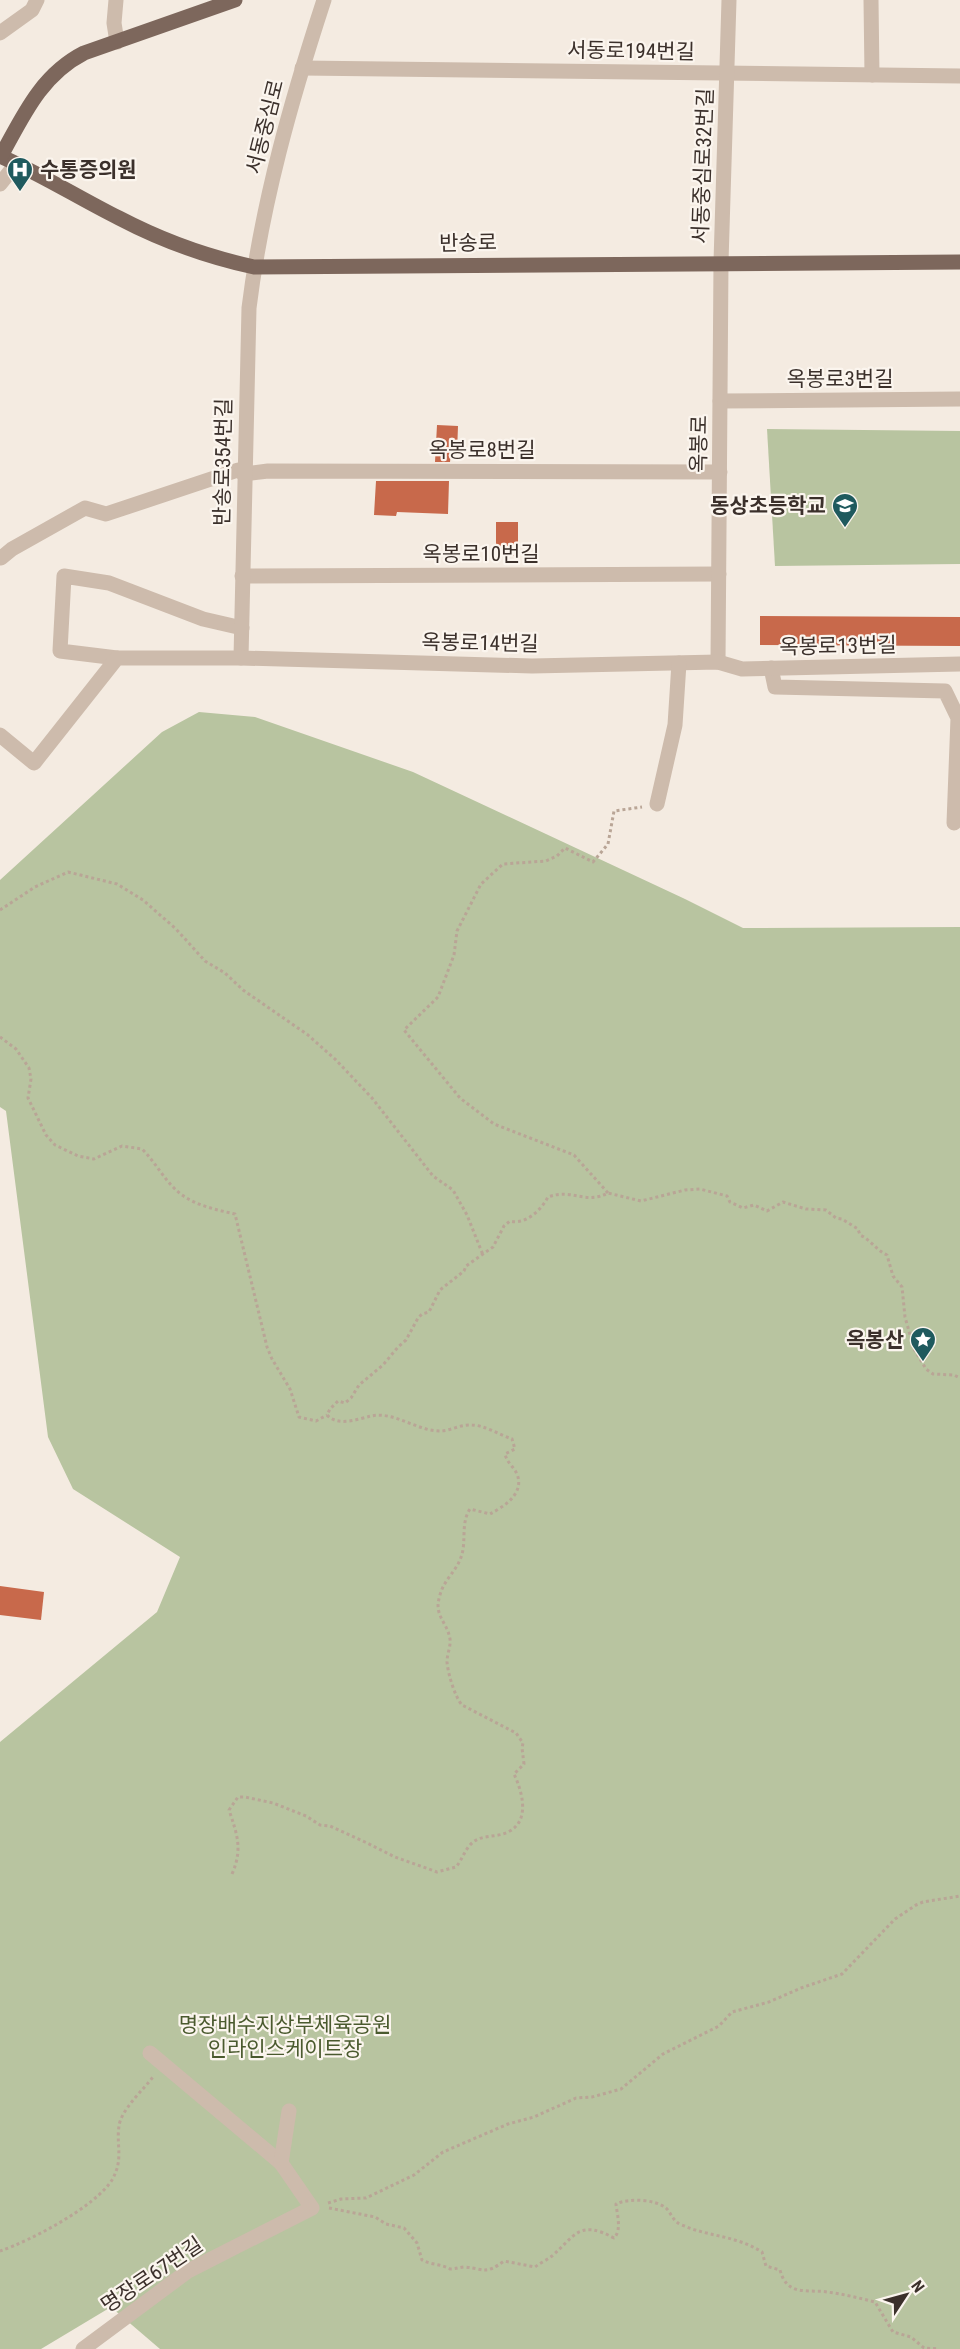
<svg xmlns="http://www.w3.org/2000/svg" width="960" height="2349" font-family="'Roboto Condensed','Noto Sans KR',sans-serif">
<rect width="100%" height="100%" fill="#f4ebe1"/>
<g fill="#b8c4a0">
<path d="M767 429 960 431V564L775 566Z"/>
<path d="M199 712 255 717 413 772 685 899 743 928 960 927V2349H160L111 2307 41 2349H0V1742L157 1612 180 1557 73 1489 48 1437 6 1111 0 1107V880L162 732Z"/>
</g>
<g fill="#c8694b">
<path d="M437 425 458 426 457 453H451L450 462H435Z"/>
<path d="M376 481H449L448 514 397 512 396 516 374 515Z"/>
<rect x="496" y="522" width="22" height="34"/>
<path d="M760 616 960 617V646L760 645Z"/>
<path d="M0 1586 44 1592 41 1620 0 1615Z"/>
</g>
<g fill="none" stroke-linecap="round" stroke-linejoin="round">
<g stroke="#b9a596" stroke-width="3" stroke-dasharray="3 3" stroke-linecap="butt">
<path d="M0 910 35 887 68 872 117 884 143 900 176 929 205 961 225 973 243 990 308 1035 335 1059 372 1098 433 1176 453 1190 467 1215 483 1255"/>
<path d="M0 1037 16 1049 29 1068 31 1079 28 1098 46 1135 55 1145 78 1156 94 1159 122 1146 142 1149C154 1161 161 1174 172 1186 188 1204 213 1209 235 1214L267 1347 272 1359 290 1389 299 1417 316 1421 327 1415"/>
<path d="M608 1193 574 1155 494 1124 460 1098 404 1030 438 997 454 955 457 931 481 884 503 864 546 861 557 856 565 848 593 862 608 844 614 811 642 807"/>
<path d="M232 1874C243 1849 237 1834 229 1810L238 1797H245L273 1803 306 1816 320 1825 330 1826 365 1842 395 1857 437 1872 456 1867C462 1860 465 1849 472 1843 482 1834 496 1838 508 1832 531 1821 522 1791 514 1774L524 1764 522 1748 523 1743 516 1733 462 1705C455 1697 448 1674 447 1662 447 1654 451 1646 450 1639 447 1621 433 1616 440 1595 444 1579 458 1570 462 1554 466 1540 461 1522 470 1509L490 1514C503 1507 525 1494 517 1474 514 1467 507 1463 505 1454L515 1449 512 1439C500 1435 484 1425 472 1425 461 1424 450 1431 440 1431 417 1431 394 1411 371 1416 358 1419 338 1427 327 1415L330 1409 338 1401 345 1403 351 1398 359 1385 383 1365 398 1347 406 1340 418 1318 422 1314 429 1312 440 1290 464 1271 466 1266 493 1247 504 1226 510 1221C526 1225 541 1210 548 1197 572 1188 585 1205 608 1193L641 1201 685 1190 700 1189 727 1196 730 1202 743 1208 754 1205 767 1211 783 1202 806 1209 826 1210 836 1218 842 1219 858 1229 860 1235C871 1240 876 1250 887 1255L893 1276 902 1287 905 1317 914 1349 926 1369 933 1374 954 1375 960 1378"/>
<path d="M328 2203 341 2199 366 2198 414 2175 443 2152 508 2124 534 2117 576 2098 592 2097 621 2089 663 2054 719 2026 732 2012 769 2002 801 1988 842 1974 895 1919 916 1905 923 1902 960 1896"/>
<path d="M329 2208 375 2217 386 2224 404 2228 417 2243 422 2260C431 2265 442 2264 450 2269 456 2269 460 2267 465 2267 485 2269 485 2275 504 2261L535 2267C540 2263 547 2260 552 2256 575 2236 579 2219 614 2238 622 2230 617 2214 616 2204 628 2198 655 2199 666 2208 672 2214 673 2222 682 2225 709 2237 735 2235 762 2252L766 2266 780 2270C787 2297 808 2289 827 2292 843 2294 859 2298 875 2302L893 2332 911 2337 924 2348 939 2349"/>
<path d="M0 2251C30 2241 95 2207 112 2180 124 2159 116 2146 119 2126 121 2110 143 2090 153 2077"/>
</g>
<g stroke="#cdbbac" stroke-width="15">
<path d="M116 0 114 23 117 42"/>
<path d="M871 0 872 75"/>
<path d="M0 33 32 10 37 0"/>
<path d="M302 68 960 76"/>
<path d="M0 184 16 164"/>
<path d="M720 401 960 399"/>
<path d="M1 558 12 549 85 508 106 514 238 470 244 474 268 471 720 472"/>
<path d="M242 576 719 574"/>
<path d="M117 658 60 651 64 576 109 583 203 619 242 628"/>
<path d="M241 658 249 308C262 203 291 101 324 0"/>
<path d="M718 662 721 262 729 0"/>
<path d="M771 668 775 687 945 691 958 718 954 823"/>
<path d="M0 735 34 763 117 658H241L532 666 718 662 742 669 960 664"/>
<path d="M657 804 675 725 679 663"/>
<path d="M150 2053 281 2163"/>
<path d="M83 2349 188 2271 312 2208 281 2163 289 2111"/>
</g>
<g stroke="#7d675c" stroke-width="15">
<path d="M0 156C41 174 79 198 119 218 161 240 208 257 254 267L960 262"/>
<path d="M1 156C23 116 41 75 84 53L235 0"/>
</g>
</g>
<defs>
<symbol id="hospital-pin" viewBox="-11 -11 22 30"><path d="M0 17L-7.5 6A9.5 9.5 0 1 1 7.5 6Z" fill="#1f5a5e" stroke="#fbf5ee"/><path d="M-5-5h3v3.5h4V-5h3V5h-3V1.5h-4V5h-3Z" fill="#fff"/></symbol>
<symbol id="school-pin" viewBox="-11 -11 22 30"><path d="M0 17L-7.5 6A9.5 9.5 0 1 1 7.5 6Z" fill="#1f5a5e" stroke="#fbf5ee"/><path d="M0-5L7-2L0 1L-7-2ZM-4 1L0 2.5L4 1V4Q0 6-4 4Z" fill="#fff"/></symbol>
<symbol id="sight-pin" viewBox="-11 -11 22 30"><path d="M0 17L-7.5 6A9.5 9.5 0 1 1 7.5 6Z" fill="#1f5a5e" stroke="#fbf5ee"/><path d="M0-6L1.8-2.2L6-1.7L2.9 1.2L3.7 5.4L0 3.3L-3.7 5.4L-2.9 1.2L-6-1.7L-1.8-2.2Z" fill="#fff"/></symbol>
</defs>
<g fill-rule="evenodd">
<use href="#hospital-pin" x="5" y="155" width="30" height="40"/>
<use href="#school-pin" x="830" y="491" width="30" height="40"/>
<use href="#sight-pin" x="908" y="1325" width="30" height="40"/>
</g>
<g text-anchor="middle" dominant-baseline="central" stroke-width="4.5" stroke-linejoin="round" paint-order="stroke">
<g font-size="21" fill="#3b302b" stroke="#fbf5ee">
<text transform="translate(631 51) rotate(1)">서동로194번길</text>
<text transform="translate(265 127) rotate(-76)">서동중심로</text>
<text transform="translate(703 166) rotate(-88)">서동중심로32번길</text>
<text transform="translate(468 243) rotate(-1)">반송로</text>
<text x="840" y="379">옥봉로3번길</text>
<text transform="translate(699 444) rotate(-89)">옥봉로</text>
<text x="482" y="450">옥봉로8번길</text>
<text transform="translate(223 462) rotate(-89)">반송로354번길</text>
<text x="481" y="554">옥봉로10번길</text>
<text transform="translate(480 643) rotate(1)">옥봉로14번길</text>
<text transform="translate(838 646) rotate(-1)">옥봉로13번길</text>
<text transform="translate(152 2275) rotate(-34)">명장로67번길</text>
</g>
<g font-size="21" font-weight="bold" fill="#3b302b" stroke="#fbf5ee" text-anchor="end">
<text x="40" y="170" text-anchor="start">수통증의원</text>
<text x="826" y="506">동상초등학교</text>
<text x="904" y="1340">옥봉산</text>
</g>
<g font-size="21" fill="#4a5a2e" stroke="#fbf5ee">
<text x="285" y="2025">명장배수지상부체육공원<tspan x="285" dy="24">인라인스케이트장</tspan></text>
</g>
</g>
<g transform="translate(906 2295) rotate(54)" stroke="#fbf5ee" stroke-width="4.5" paint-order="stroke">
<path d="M0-4.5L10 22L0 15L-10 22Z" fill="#3b302b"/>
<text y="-9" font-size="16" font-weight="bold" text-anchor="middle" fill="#3b302b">N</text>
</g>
</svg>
